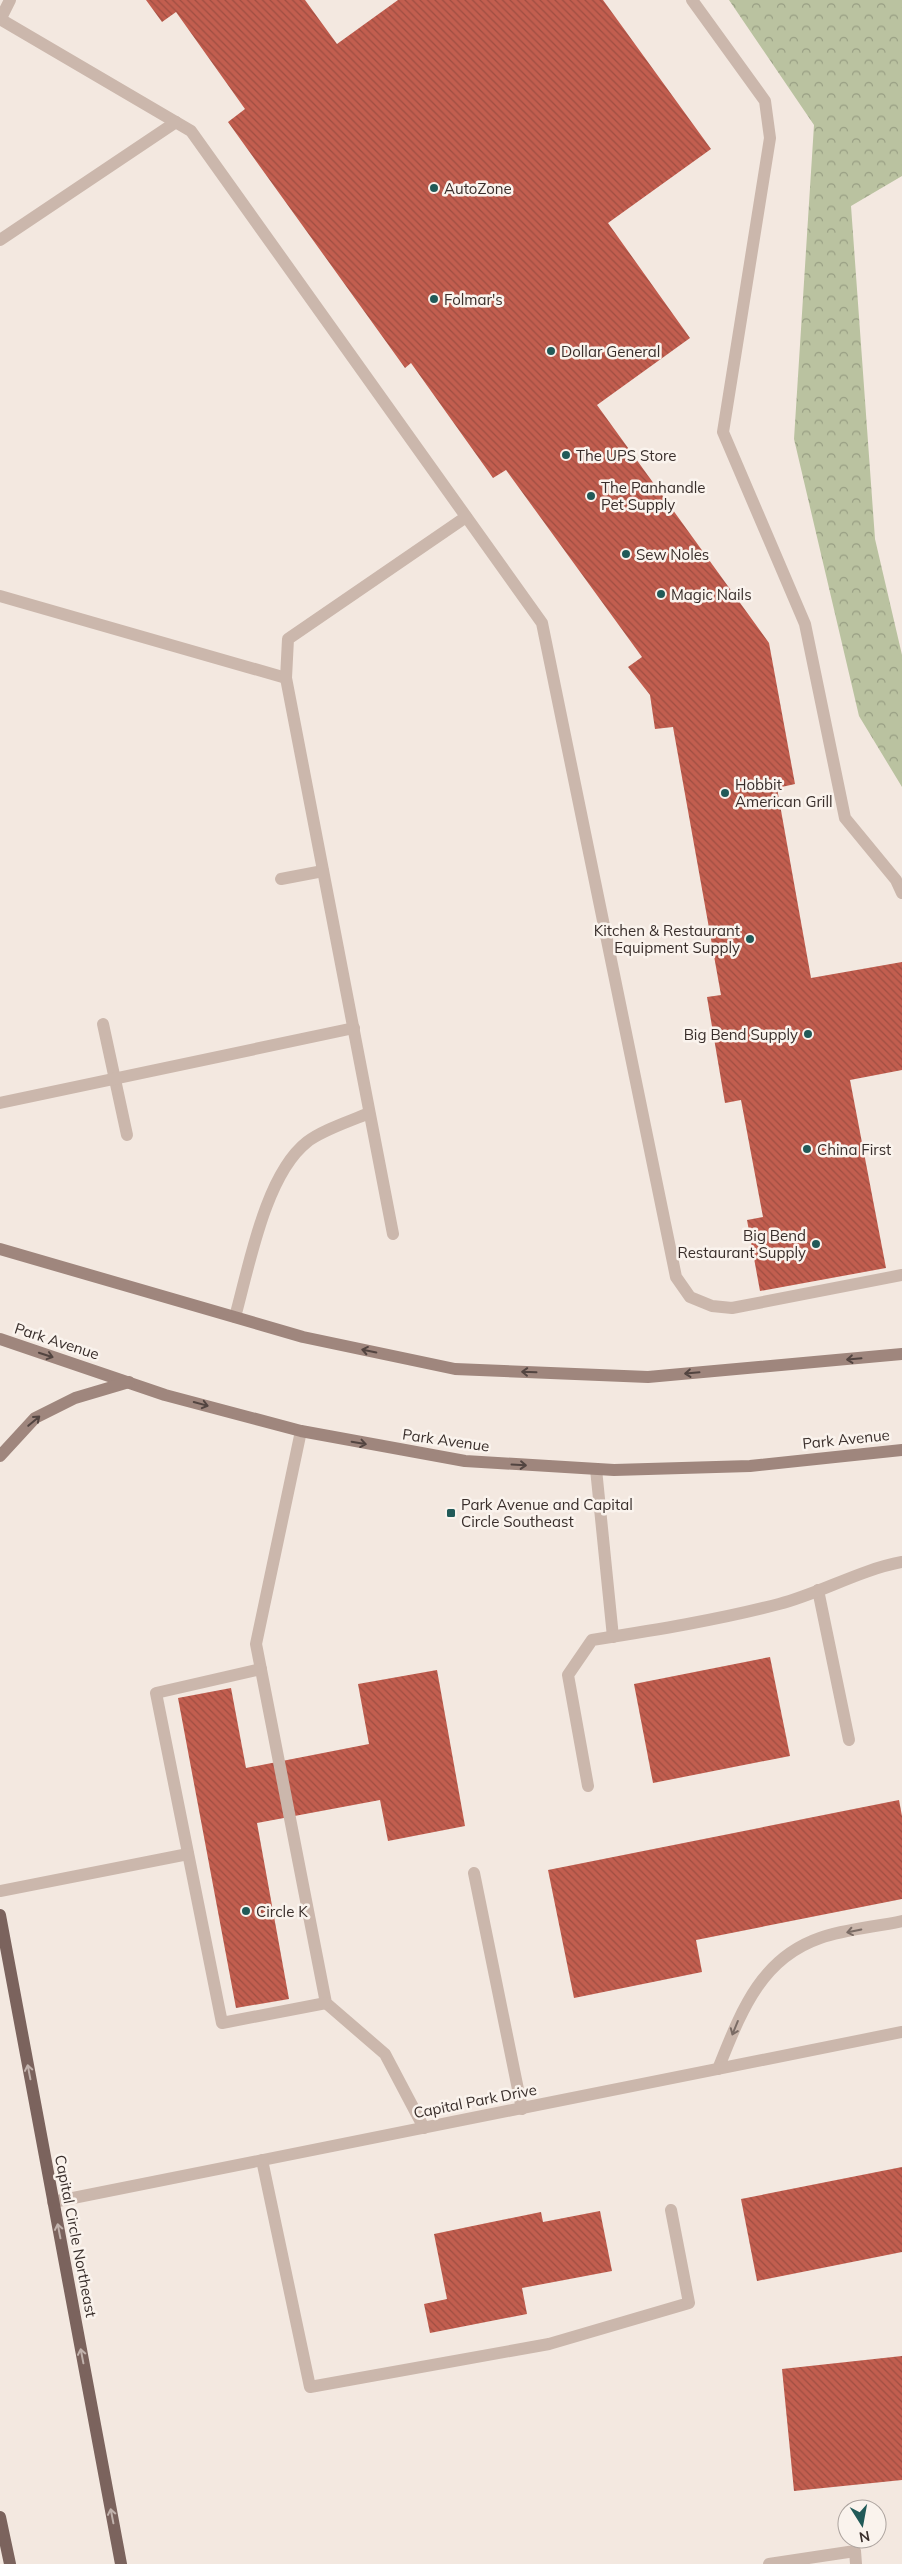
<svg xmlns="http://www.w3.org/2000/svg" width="902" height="2564" font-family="Mulish,sans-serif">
<defs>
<pattern id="forest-crowns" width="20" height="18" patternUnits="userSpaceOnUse" patternTransform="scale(1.25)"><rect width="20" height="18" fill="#bac2a0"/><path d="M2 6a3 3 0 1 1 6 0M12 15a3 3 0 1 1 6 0" fill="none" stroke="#989e83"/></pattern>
<pattern id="building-back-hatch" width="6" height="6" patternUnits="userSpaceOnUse" patternTransform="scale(1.25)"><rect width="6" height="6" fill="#c25e4f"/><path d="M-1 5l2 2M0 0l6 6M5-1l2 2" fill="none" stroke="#9f4e42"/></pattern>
</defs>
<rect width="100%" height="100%" fill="#f3e8e0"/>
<path fill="url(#forest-crowns)" d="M729 0H902V176L851 206 875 539 902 655V787L859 716 794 439 814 125Z"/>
<g fill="url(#building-back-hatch)">
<path d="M146 0H305L337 44 398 0H603L711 149 608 223 690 338 597 405 769 643 795 784 777 788 811 978 902 962V1070L850 1080 886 1268 760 1291 747 1220 763 1217 741 1100 725 1103 707 997 721 995 673 727 655 729 650 695 628 667 642 657 506 470 493 478 411 363 405 368 228 122 245 109 176 12 162 22Z"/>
<path d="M770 1657 790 1756 653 1783 634 1684Z"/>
<path d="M437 1670 465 1826 388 1841 380 1800 257 1823 289 1999 236 2008 178 1698 231 1688 246 1768 369 1744 358 1684Z"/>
<path d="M899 1800 902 1816V1899L696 1940 702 1972 574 1998 548 1870Z"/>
<path d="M902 2167V2252L757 2281 741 2199Z"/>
<path d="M600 2211 612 2271 522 2288 527 2314 430 2333 424 2304 447 2299 434 2234 541 2212 543 2222Z"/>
<path d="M902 2356V2480L794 2491 782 2369Z"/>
</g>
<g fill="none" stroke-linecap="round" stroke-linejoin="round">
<g stroke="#cbb7ac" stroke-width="12">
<path d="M692 0 765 101 770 138 723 432 805 624 845 818 896 880 902 893"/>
<path d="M0 19 191 131 542 623 676 1277 690 1297 712 1306 732 1308 902 1275"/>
<path d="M0 20 10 0"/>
<path d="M0 240 176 122"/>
<path d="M0 596 286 678"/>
<path d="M281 879 323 871"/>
<path d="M103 1024 127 1135"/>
<path d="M0 1103 354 1028"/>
<path d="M393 1234 286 678 288 639 466 517"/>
<path d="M235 1317C249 1267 265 1175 307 1142 322 1130 351 1121 369 1113"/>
<path d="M301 1431 256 1644 326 2003 385 2054 424 2128"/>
<path d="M596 1469 613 1637"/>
<path d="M818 1590 849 1740"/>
<path d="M261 1669 156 1693 222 2023 326 2003"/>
<path d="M588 1786 568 1675 592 1640C655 1630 718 1620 779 1604 821 1593 859 1570 902 1562"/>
<path d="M474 1873 522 2109"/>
<path d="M0 1891 188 1854"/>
<path d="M718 2069C740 2015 759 1959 820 1938 845 1929 875 1927 902 1921"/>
<path d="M262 2160 310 2387 549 2344 689 2303 671 2210"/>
<path d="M769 2564 855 2551 856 2564"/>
</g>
<path stroke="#cbb7ac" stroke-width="12" d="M53 2202 902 2032"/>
<g stroke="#9f867d" stroke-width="12">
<path d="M0 1249 303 1337 455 1369 648 1377 902 1354"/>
<path d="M0 1339 165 1395 301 1431 465 1461 614 1470 750 1466 902 1450"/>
<path d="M0 1456 35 1418 75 1398 129 1382"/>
</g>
<g stroke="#7b635d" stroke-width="12">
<path d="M0 1915 121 2564"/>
<path d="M0 2517 10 2564"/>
</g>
</g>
<defs><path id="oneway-shaft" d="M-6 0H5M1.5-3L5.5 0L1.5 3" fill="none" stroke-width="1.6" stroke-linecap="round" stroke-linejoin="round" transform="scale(1.25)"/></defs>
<g stroke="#524440">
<use href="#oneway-shaft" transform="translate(369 1351) rotate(-168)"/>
<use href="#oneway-shaft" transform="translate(46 1355) rotate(18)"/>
<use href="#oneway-shaft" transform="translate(854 1359) rotate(175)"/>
<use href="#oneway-shaft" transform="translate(529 1372) rotate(-178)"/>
<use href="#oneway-shaft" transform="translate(692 1373) rotate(175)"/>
<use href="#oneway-shaft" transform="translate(201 1404) rotate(15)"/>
<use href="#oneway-shaft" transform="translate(34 1421) rotate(-40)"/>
<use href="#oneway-shaft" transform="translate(359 1443) rotate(10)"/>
<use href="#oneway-shaft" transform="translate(519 1465) rotate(3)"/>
</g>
<g stroke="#7b6c65">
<use href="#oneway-shaft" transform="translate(854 1931) rotate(168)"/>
<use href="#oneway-shaft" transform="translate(735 2028) rotate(112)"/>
</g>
<g stroke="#c1b2ac">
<use href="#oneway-shaft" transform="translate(29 2072) rotate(-101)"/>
<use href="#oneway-shaft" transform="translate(59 2231) rotate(-101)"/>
<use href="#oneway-shaft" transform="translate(82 2356) rotate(-101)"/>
<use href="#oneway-shaft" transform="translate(112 2516) rotate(-101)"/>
</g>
<g fill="#215a58" stroke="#faf3ed" stroke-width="2">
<circle cx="434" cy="188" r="5"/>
<circle cx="434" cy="299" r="5"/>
<circle cx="551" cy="351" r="5"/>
<circle cx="566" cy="455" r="5"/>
<circle cx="591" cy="496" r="5"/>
<circle cx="626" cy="554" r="5"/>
<circle cx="661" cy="594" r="5"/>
<circle cx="725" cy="793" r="5"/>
<circle cx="750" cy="939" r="5"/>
<circle cx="808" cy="1034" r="5"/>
<circle cx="807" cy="1149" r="5"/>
<circle cx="816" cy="1244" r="5"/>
<rect x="446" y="1508" width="10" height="10" rx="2.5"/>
<circle cx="246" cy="1911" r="5"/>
</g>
<g text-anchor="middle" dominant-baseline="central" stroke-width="5" stroke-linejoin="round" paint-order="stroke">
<g font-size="15" fill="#392e2b" stroke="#faf3ed" text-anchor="start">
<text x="444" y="188">AutoZone</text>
<text x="444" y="299">Folmar's</text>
<text x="561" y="351">Dollar General</text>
<text x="576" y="455">The UPS Store</text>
<text x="601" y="487">The Panhandle<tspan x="601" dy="17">Pet Supply</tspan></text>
<text x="636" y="554">Sew Noles</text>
<text x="671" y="594">Magic Nails</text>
<text x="735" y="784">Hobbit<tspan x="735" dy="17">American Grill</tspan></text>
<text x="740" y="930" text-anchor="end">Kitchen &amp; Restaurant<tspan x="740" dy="17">Equipment Supply</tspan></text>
<text x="798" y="1034" text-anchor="end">Big Bend Supply</text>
<text x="817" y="1149">China First</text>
<text x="806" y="1235" text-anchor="end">Big Bend<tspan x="806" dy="17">Restaurant Supply</tspan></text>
<text x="461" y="1504">Park Avenue and Capital<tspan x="461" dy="17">Circle Southeast</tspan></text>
<text x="256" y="1911">Circle K</text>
</g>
<g font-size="15" fill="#392e2b" stroke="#faf3ed">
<text transform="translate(57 1341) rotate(18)">Park Avenue</text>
<text transform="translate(846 1439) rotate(-6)">Park Avenue</text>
<text transform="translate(446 1440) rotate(8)">Park Avenue</text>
<text transform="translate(475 2101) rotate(-11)">Capital Park Drive</text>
<text transform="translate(76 2236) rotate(79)">Capital Circle Northeast</text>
</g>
</g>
<g transform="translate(862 2524) rotate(169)"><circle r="24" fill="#faf3ed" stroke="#ada49f"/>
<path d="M0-4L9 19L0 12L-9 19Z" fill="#215a58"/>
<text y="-8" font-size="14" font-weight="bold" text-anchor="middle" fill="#392e2b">N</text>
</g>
</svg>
